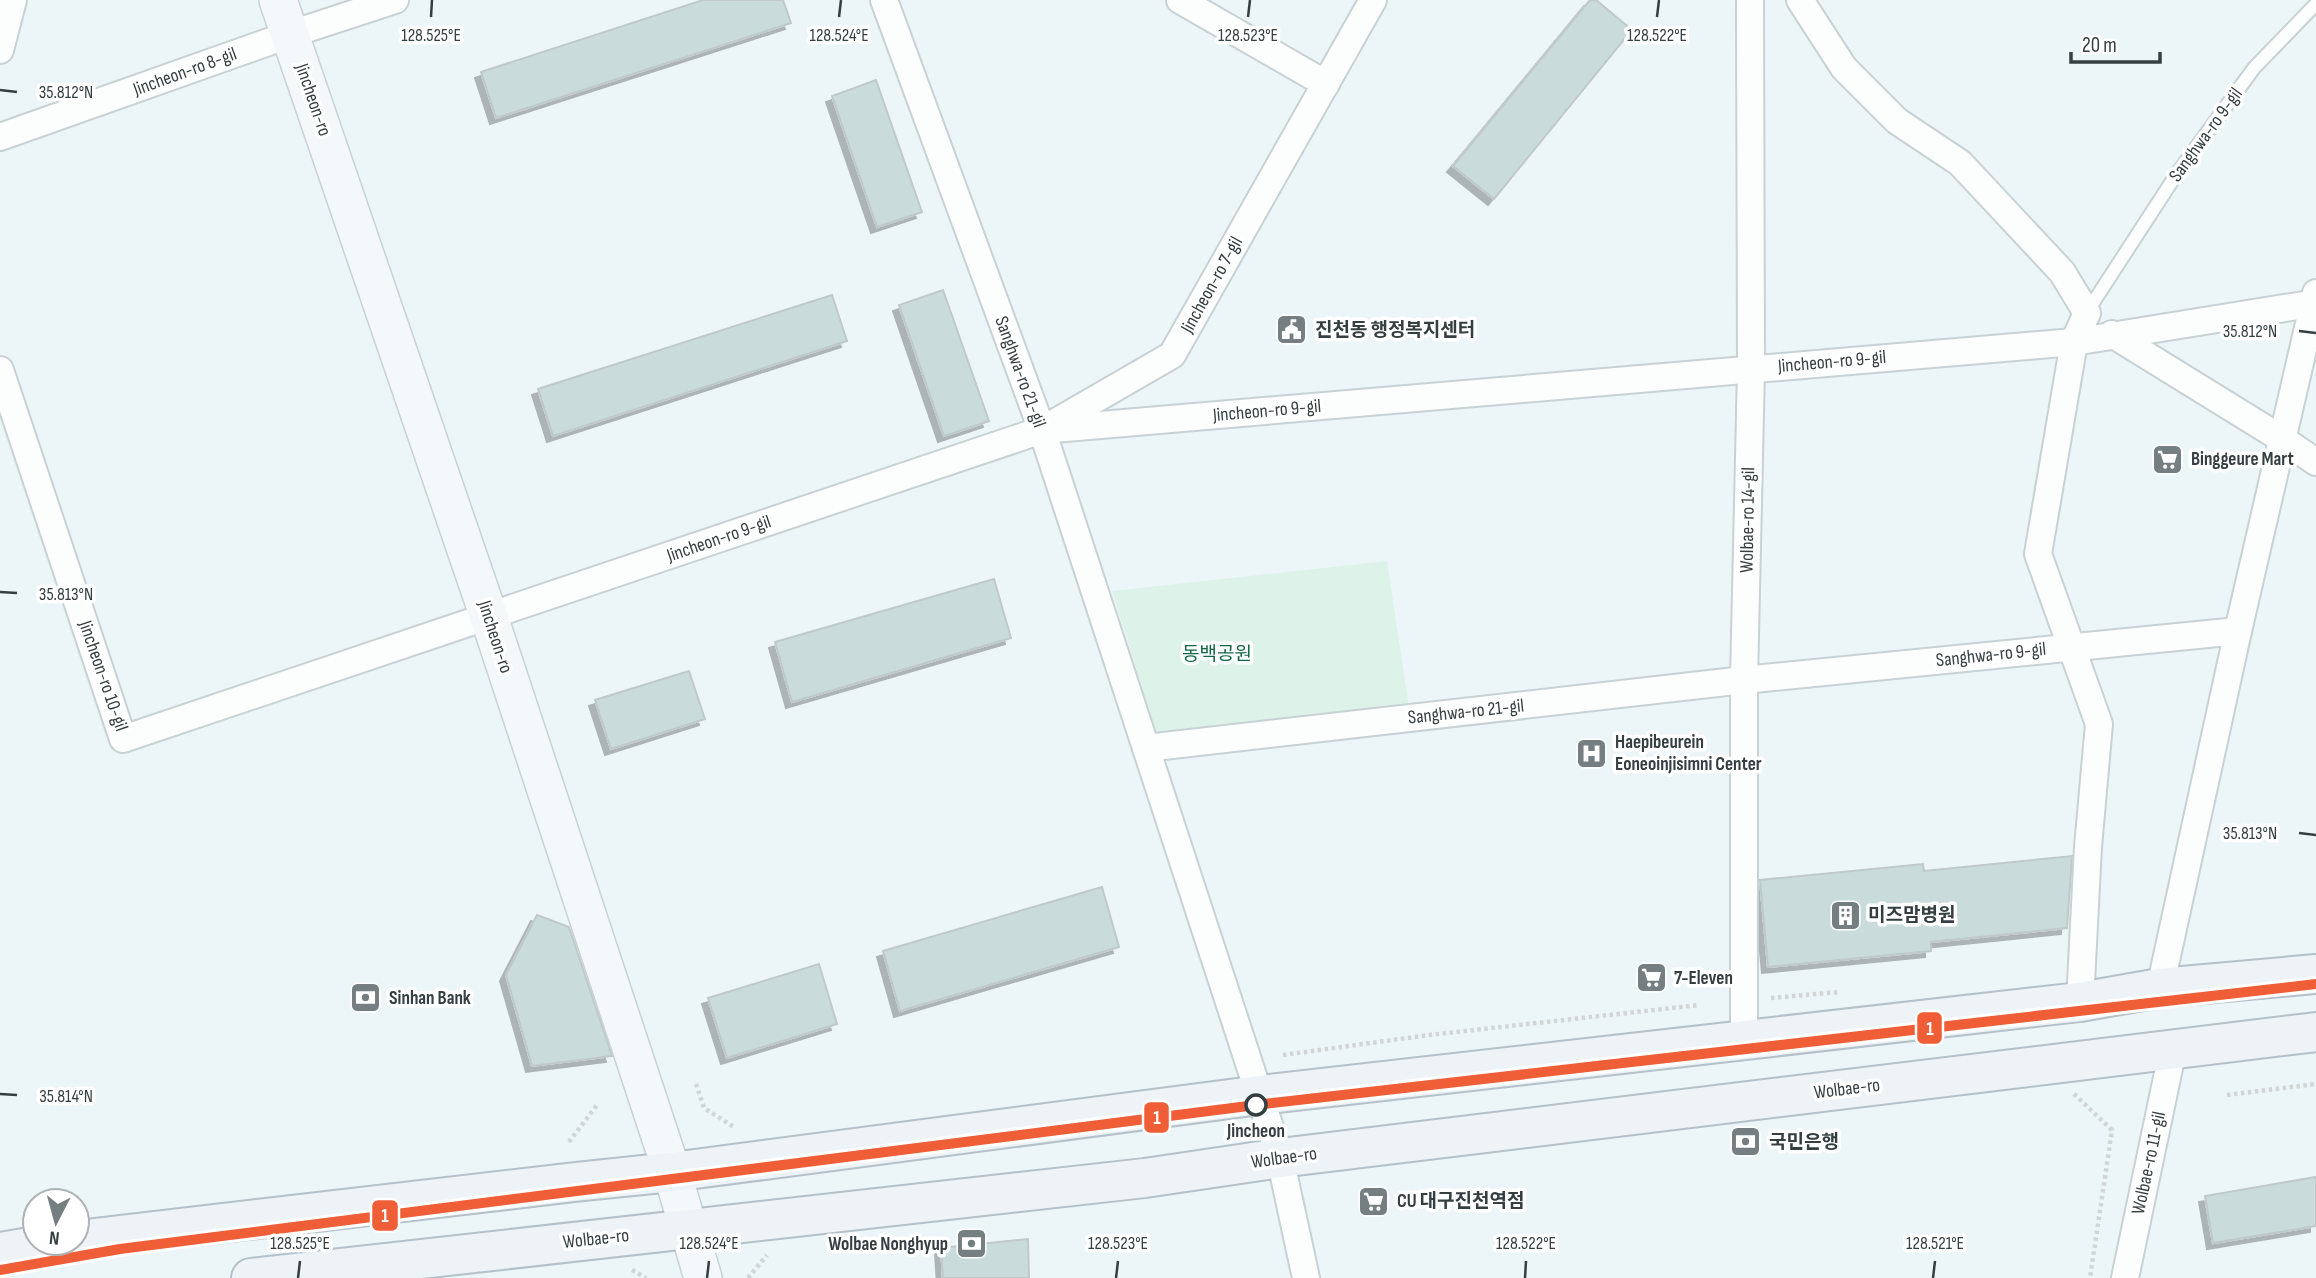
<svg xmlns="http://www.w3.org/2000/svg" width="2316" height="1278" font-family="'Sofia Sans Condensed','Noto Sans KR',sans-serif">
<defs>
<filter id="shadow"><feDropShadow dx="-6" dy="6" stdDeviation="0" flood-color="#0004"/></filter>
</defs>
<rect width="100%" height="100%" fill="#ecf6f9"/>
<path fill="#ddf3e9" d="M1387 561 1409 707 1157 735 1112 591Z"/>
<g fill="#c9dbdb" stroke="#c0c9ca" stroke-width="2" filter="url(#shadow)">
<path d="M703 0H783L791 23 496 118 481 72Z"/>
<path d="M1590 0H1596L1632 30 1494 199 1453 166Z"/>
<path d="M876 80 922 212 877 227 832 96Z"/>
<path d="M943 290 989 421 944 436 899 305Z"/>
<path d="M832 295 847 341 553 436 538 389Z"/>
<path d="M994 579 1011 638 792 702 775 642Z"/>
<path d="M689 671 705 719 611 749 595 700Z"/>
<path d="M2072 856 2067 928 1931 942V951L1768 967 1760 880 1923 864 1924 871Z"/>
<path d="M1102 887 1119 947 900 1011 883 951Z"/>
<path d="M537 915 569 927 612 1056 532 1066 506 975Z"/>
<path d="M819 964 837 1024 727 1058 708 998Z"/>
<path d="M2316 1177V1226L2213 1243 2205 1196Z"/>
<path d="M1028 1239 1029 1278H943L941 1248Z"/>
</g>
<g fill="none" stroke-linecap="round" stroke-linejoin="round">
<defs>
<path id="service" d="M2087 312 2176 175 2254 68 2316 4"/>
<g id="minor">
<path d="M884 0 1042 430 1280 1158 1306 1278"/>
<path d="M1180 0 1326 84"/>
<path d="M1800 0 1844 68 1897 121 1960 163 2062 272 2087 313 2074 342 2038 554 2099 724 2088 847 2080 1002"/>
<path d="M0 50 13 0"/>
<path d="M0 137 291 34 395 0"/>
<path d="M2112 334 2282 439 2316 462"/>
<path d="M0 370 123 739 1042 430 2074 342 2316 303"/>
<path d="M1049 426 1172 355 1373 0"/>
<path d="M1146 748 1744 680 2238 631"/>
<path d="M2160 988 2238 631 2316 293"/>
<path d="M1744 1040V680L1751 369 1750 0"/>
<path d="M2125 1278 2173 1049"/>
</g>
<path id="secondary" d="M278 0 489 617 672 1172 703 1278"/>
<g id="primary">
<path d="M77 1240 575 1182 672 1172 1260 1095 2080 1002 2160 988 2316 974"/>
<path d="M0 1252 54 1243"/>
<path d="M251 1278 1145 1178 1280 1158 2316 1032"/>
</g>
</defs>
<use href="#service" stroke="#c8d1d4" stroke-width="16"/>
<use href="#minor" stroke="#c8d1d4" stroke-width="30"/>
<use href="#secondary" stroke="#c8d1d4" stroke-width="40"/>
<use href="#primary" stroke="#b4c1ca" stroke-width="42"/>
<g stroke="#d2d5d6" stroke-width="4.5" stroke-dasharray="3.5 3.5" stroke-linecap="butt">
<path d="M1771 998 1839 992"/>
<path d="M1283 1055 1429 1035 1699 1005"/>
<path d="M696 1084 704 1108 734 1127"/>
<path d="M2074 1094 2112 1130 2090 1278"/>
<path d="M2227 1095 2316 1084"/>
<path d="M569 1142 597 1105"/>
<path d="M632 1270 646 1278"/>
<path d="M748 1278 767 1255"/>
</g>
<use href="#service" stroke="#fcfefe" stroke-width="12"/>
<use href="#minor" stroke="#fcfefe" stroke-width="26"/>
<use href="#secondary" stroke="#f4f8fa" stroke-width="37"/>
<use href="#primary" stroke="#edf3f6" stroke-width="38"/>
<defs>
<path id="metro-1" d="M0 1270 120 1249 1264 1104 2316 984"/>
</defs>
<use href="#metro-1" stroke="#fff" stroke-width="16"/>
<use href="#metro-1" stroke="#ef5e37" stroke-width="10"/>
</g>
<path fill="none" stroke="#353f41" stroke-width="2.5" d="M431 17 432 0M839 17 841 0M1248 17 1250 0M1657 17 1659 0M0 90 17 92M2299 331 2316 333M0 592 17 593M2299 833 2316 835M0 1094 17 1095M298 1278 300 1261M707 1278 709 1261M1116 1278 1118 1261M1525 1278 1526 1261M1933 1278 1935 1261"/>
<defs>
<symbol id="civic-square" viewBox="-11 -11 22 22"><rect x="-9" y="-9" width="18" height="18" rx="4" fill="#757f81" stroke="#fff"/><path d="M-.6-6.5H3V-4.5H.6V-3L4-1V1h2V6H-6V1h2V-1L-.6-3ZM-1.2 2.5V6h2.4V2.5Z" fill="#fff"/></symbol>
<symbol id="supermarket-square" viewBox="-11 -11 22 22"><rect x="-9" y="-9" width="18" height="18" rx="4" fill="#757f81" stroke="#fff"/><path d="M-6-5.5h2.5l.6 2H6L4.5 2H-2.5L-4.4-4H-6ZM-1.5 3.2a1.3 1.3 0 1 0 .1 0ZM3 3.2a1.3 1.3 0 1 0 .1 0Z" fill="#fff"/></symbol>
<symbol id="hospital-square" viewBox="-11 -11 22 22"><rect x="-9" y="-9" width="18" height="18" rx="4" fill="#757f81" stroke="#fff"/><path d="M-5-5h3v3.5h4V-5h3V5h-3V1.5h-4V5h-3Z" fill="#fff"/></symbol>
<symbol id="building-square" viewBox="-11 -11 22 22"><rect x="-9" y="-9" width="18" height="18" rx="4" fill="#757f81" stroke="#fff"/><path d="M-4-6H4V6H1V3H-1V6H-4ZM-2.5-4.3h1.7v1.8h-1.7ZM.8-4.3h1.7v1.8H.8ZM-2.5-1h1.7V.8h-1.7ZM.8-1h1.7V.8H.8Z" fill="#fff"/></symbol>
<symbol id="bank-square" viewBox="-11 -11 22 22"><rect x="-9" y="-9" width="18" height="18" rx="4" fill="#757f81" stroke="#fff"/><path d="M-6-4H6V4H-6ZM0-2.3a2.3 2.3 0 1 0 0 4.6a2.3 2.3 0 1 0 0-4.6Z" fill="#fff"/></symbol>
</defs>
<g fill-rule="evenodd">
<use href="#civic-square" x="1274" y="312" width="35" height="35"/>
<use href="#supermarket-square" x="2150" y="442" width="35" height="35"/>
<use href="#hospital-square" x="1574" y="736" width="35" height="35"/>
<use href="#building-square" x="1828" y="898" width="35" height="35"/>
<use href="#supermarket-square" x="1634" y="960" width="35" height="35"/>
<use href="#bank-square" x="348" y="980" width="35" height="35"/>
<use href="#bank-square" x="1728" y="1124" width="35" height="35"/>
<use href="#supermarket-square" x="1356" y="1184" width="35" height="35"/>
<use href="#bank-square" x="954" y="1226" width="35" height="35"/>
</g>
<circle fill="#fff" stroke="#353f41" stroke-width="3.5" cx="1256" cy="1105" r="10"/>
<g text-anchor="middle" dominant-baseline="central" stroke-width="7" stroke-linejoin="round" paint-order="stroke">
<g font-size="19" fill="#353f41" stroke="#fff">
<text transform="translate(185 72) rotate(-20)">Jincheon-ro 8-gil</text>
<text transform="translate(313 100) rotate(71)">Jincheon-ro</text>
<text transform="translate(2206 135) rotate(-54)">Sanghwa-ro 9-gil</text>
<text transform="translate(1212 285) rotate(-61)">Jincheon-ro 7-gil</text>
<text transform="translate(1832 362) rotate(-5)">Jincheon-ro 9-gil</text>
<text transform="translate(1020 372) rotate(70)">Sanghwa-ro 21-gil</text>
<text transform="translate(1267 411) rotate(-5)">Jincheon-ro 9-gil</text>
<text transform="translate(1748 520) rotate(-89)">Wolbae-ro 14-gil</text>
<text transform="translate(719 539) rotate(-19)">Jincheon-ro 9-gil</text>
<text transform="translate(495 637) rotate(72)">Jincheon-ro</text>
<text transform="translate(1991 655) rotate(-6)">Sanghwa-ro 9-gil</text>
<text transform="translate(103 676) rotate(71)">Jincheon-ro 10-gil</text>
<text transform="translate(1466 712) rotate(-6)">Sanghwa-ro 21-gil</text>
<text transform="translate(1847 1089) rotate(-7)">Wolbae-ro</text>
<text transform="translate(1284 1158) rotate(-8)">Wolbae-ro</text>
<text transform="translate(2149 1163) rotate(-78)">Wolbae-ro 11-gil</text>
<text transform="translate(596 1239) rotate(-6)">Wolbae-ro</text>
</g>
<g font-size="19" font-weight="bold" fill="#353f41" stroke="#fff" text-anchor="start">
<text x="1315" y="330">진천동 행정복지센터</text>
<text x="2191" y="459">Binggeure Mart</text>
<text x="1615" y="742">Haepibeurein<tspan x="1615" dy="22">Eoneoinjisimni Center</tspan></text>
<text x="1868" y="915">미즈맘병원</text>
<text x="1674" y="978">7-Eleven</text>
<text x="389" y="998">Sinhan Bank</text>
<text x="1769" y="1142">국민은행</text>
<text x="1397" y="1201">CU 대구진천역점</text>
<text x="948" y="1244" text-anchor="end">Wolbae Nonghyup</text>
</g>
<g font-size="19" fill="#126842" stroke="#fff">
<text x="1217" y="654">동백공원</text>
</g>
<g font-size="19" font-weight="bold" fill="#353f41" stroke="#fff">
<text x="1256" y="1131">Jincheon</text>
</g>
</g>
<g font-size="18" text-anchor="middle" fill="#353f41" stroke="#fff" stroke-width="7" stroke-linejoin="round" paint-order="stroke">
<text x="431" y="41">128.525°E</text>
<text x="839" y="41">128.524°E</text>
<text x="1248" y="41">128.523°E</text>
<text x="1657" y="41">128.522°E</text>
<text x="66" y="98">35.812°N</text>
<text x="2250" y="337">35.812°N</text>
<text x="66" y="600">35.813°N</text>
<text x="2250" y="839">35.813°N</text>
<text x="66" y="1102">35.814°N</text>
<text x="300" y="1249">128.525°E</text>
<text x="709" y="1249">128.524°E</text>
<text x="1118" y="1249">128.523°E</text>
<text x="1526" y="1249">128.522°E</text>
<text x="1935" y="1249">128.521°E</text>
</g>
<g stroke="#fff" stroke-width="2.5">
<rect x="1916" y="1011" width="27" height="34" rx="7" fill="#ef5e37"/>
<rect x="1143" y="1101" width="27" height="33" rx="7" fill="#ef5e37"/>
<rect x="371" y="1199" width="28" height="33" rx="7" fill="#ef5e37"/>
</g>
<g font-size="19" text-anchor="middle" font-weight="bold" fill="#fff">
<text x="1930" y="1035">1</text>
<text x="1157" y="1124">1</text>
<text x="385" y="1222">1</text>
</g>
<g transform="translate(56 1222) rotate(186)"><circle r="33" fill="#ffffff" stroke="#aeb2b3" stroke-width="2"/>
<path d="M0-5L12 26L0 18L-12 26Z" fill="#757f81"/>
<text y="-10" font-size="19" font-weight="bold" text-anchor="middle" fill="#353f41">N</text>
</g>
<path d="M2071 52v10h89v-10" fill="none" stroke="#353f41" stroke-width="3.5"/>
<text x="2082" y="52" font-size="21" fill="#353f41" stroke="#ffffff" stroke-width="5" paint-order="stroke">20 m</text>
</svg>
